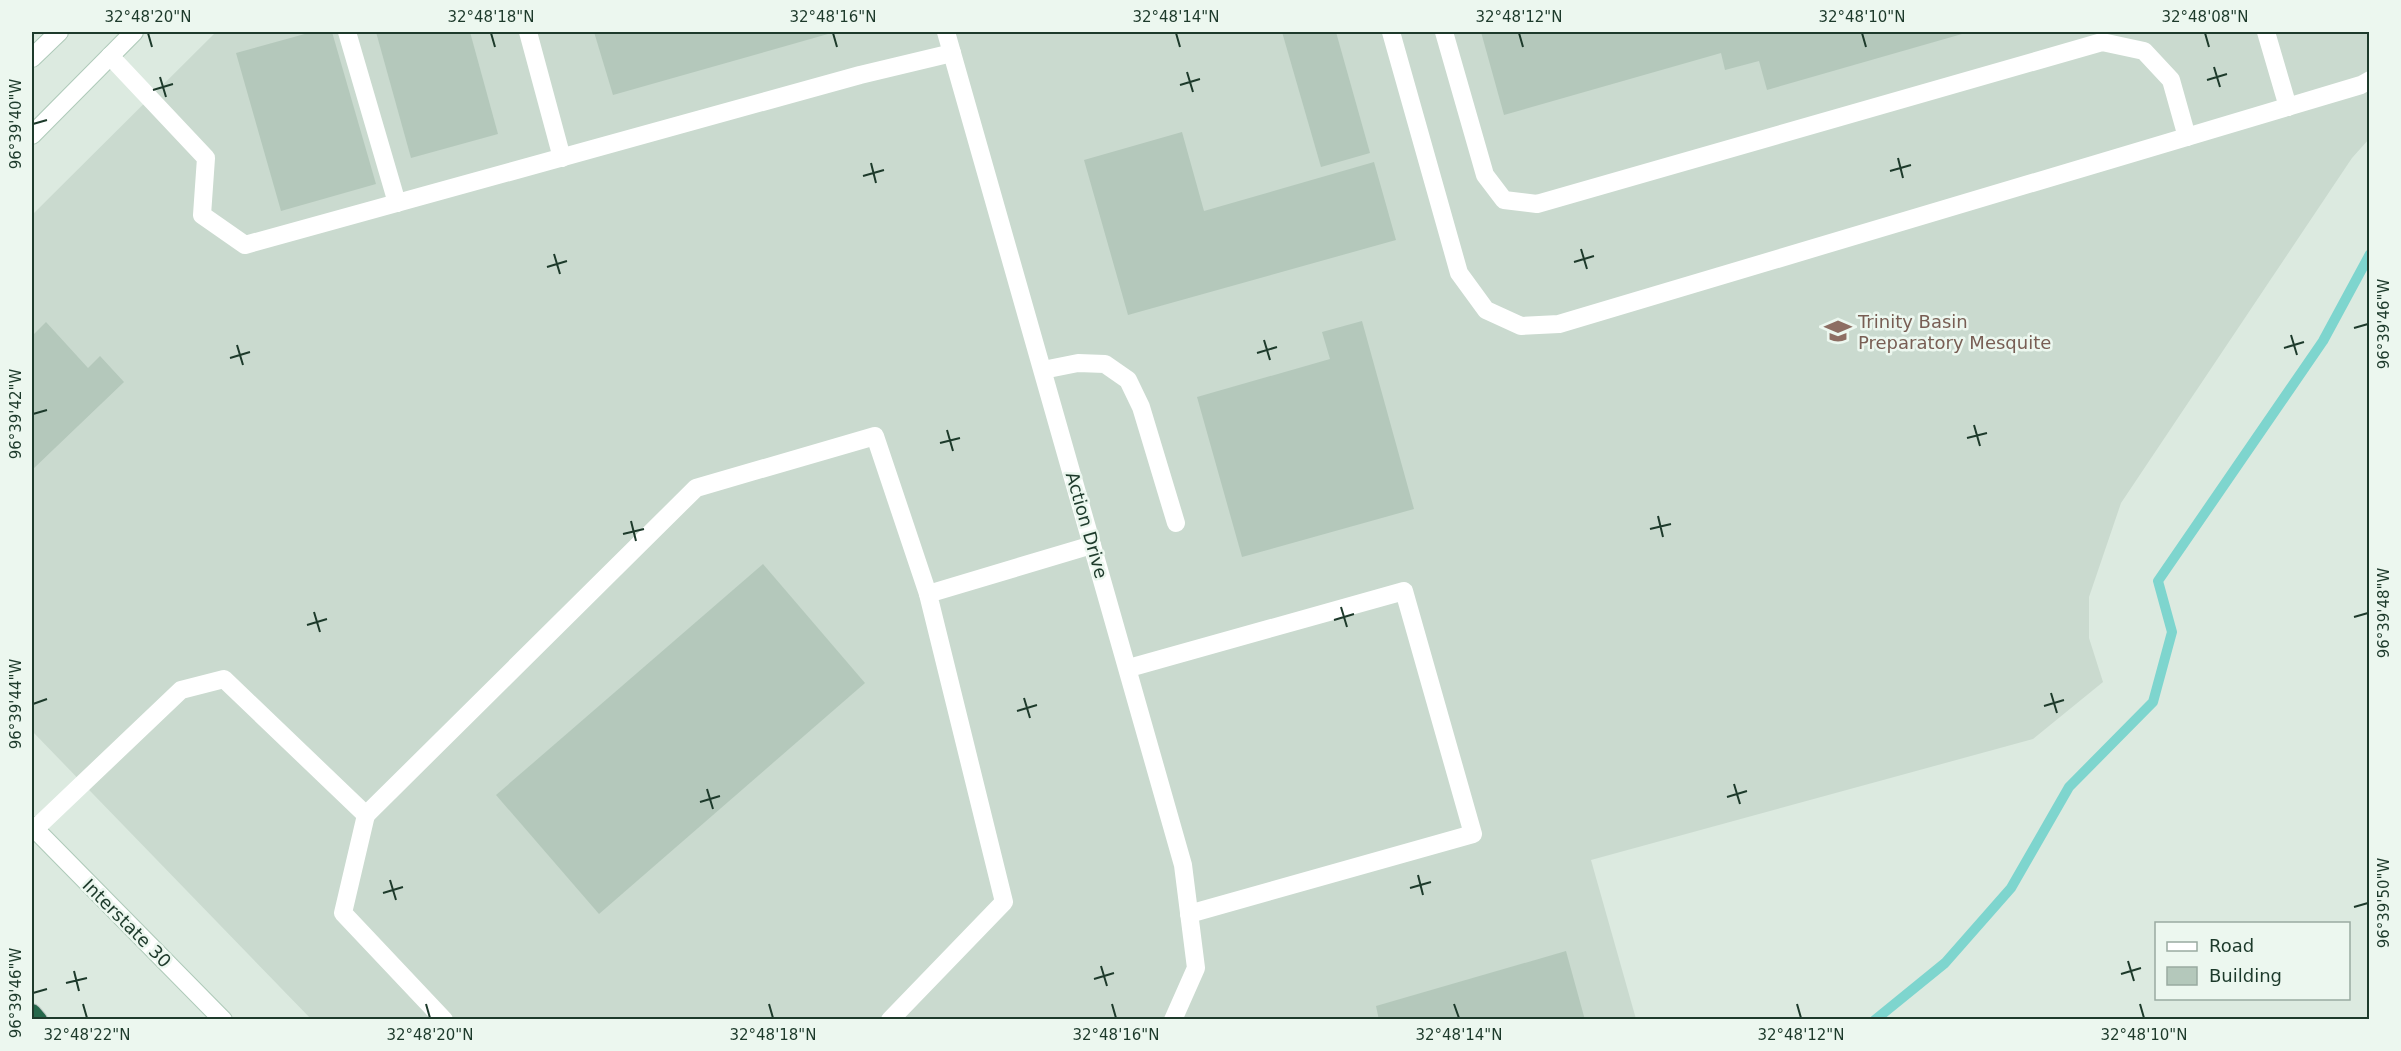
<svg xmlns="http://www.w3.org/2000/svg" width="2401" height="1051" font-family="'DejaVu Sans',sans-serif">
<rect width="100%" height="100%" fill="#dceae0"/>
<path fill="#cadacf" d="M216 32H2369V139L2352 158 2121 503 2089 597V638L2103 682 2033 739 1591 860 1636 1019H311L32 731V215Z"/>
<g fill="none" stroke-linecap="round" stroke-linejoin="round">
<path stroke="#7ed5ce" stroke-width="10" d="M1875 1020 1945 963 2011 888 2069 787 2153 702 2172 632 2158 581 2323 341 2370 254"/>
</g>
<g fill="#b4c8bb">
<path d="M312 32H332L376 184 281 211 236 53Z"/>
<path d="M376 32H470L498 134 411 158Z"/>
<path d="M594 32H835L613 95Z"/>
<path d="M1282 32H1336L1370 153 1321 167Z"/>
<path d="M1481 32H1969L1767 90 1759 61 1725 70 1721 53 1504 115Z"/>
<path d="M1182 132 1204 211 1374 162 1396 240 1128 315 1084 160Z"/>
<path d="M1362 321 1414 509 1242 557 1197 397 1330 359 1322 332Z"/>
<path d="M46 322 88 368 100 356 124 382 32 470V336Z"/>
<path d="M763 564 865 683 599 914 496 795Z"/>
<path d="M1566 951 1585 1020H1379L1376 1006Z"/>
</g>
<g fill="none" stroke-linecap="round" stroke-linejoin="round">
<defs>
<g id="secondary">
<path d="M32 58 59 32"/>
<path d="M32 135 134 32"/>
<path d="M32 826 223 1020"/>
</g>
<path id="highway" d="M32 1013 38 1020"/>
</defs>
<use href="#secondary" stroke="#aecab9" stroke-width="20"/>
<use href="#highway" stroke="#c0c8c4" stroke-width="20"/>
<g stroke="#fff" stroke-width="18">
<path d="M347 32 397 203"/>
<path d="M528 32 562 158"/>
<path d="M1391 32 1459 273 1486 310 1521 326 1559 324 2361 85 2370 80"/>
<path d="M1444 32 1485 175 1504 200 1537 204 2102 42 2144 51 2171 80 2187 137"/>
<path d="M2266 32 2288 107"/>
<path d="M110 56 206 158 202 215 245 245 860 75 952 53"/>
<path d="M1043 370 1078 363 1105 364 1128 380 1141 407 1176 523"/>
<path d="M1129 668 1404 591 1473 834 1189 914"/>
<path d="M366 815 696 488 875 436 928 594"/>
<path d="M35 829 181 690 224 679 366 815 343 913 444 1020"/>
<path d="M890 1020 1004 902 928 594 1092 545"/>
</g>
<path stroke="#fff" stroke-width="18" d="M946 32 1183 865 1196 968 1173 1020"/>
<use href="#secondary" stroke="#fff" stroke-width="18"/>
<use href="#highway" stroke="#26684b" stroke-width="18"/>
</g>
<path fill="none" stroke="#1d3a2b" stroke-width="2" d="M148 33 152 47M491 33 495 47M833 33 837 47M1176 33 1180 47M1519 33 1523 47M1862 33 1866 47M2205 33 2209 47M2214 67 2220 87M1187 72 1193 92M160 77 166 97M2207 80 2227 74M1180 85 1200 79M153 90 173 84M33 124 47 120M1898 158 1903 178M871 163 876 183M1890 171 1911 165M863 176 884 170M1581 249 1587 269M554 254 560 274M1574 262 1594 256M547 267 567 261M2354 328 2368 324M2291 335 2297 355M1264 340 1270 360M237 345 243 365M2284 348 2304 342M1257 353 1277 347M230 358 250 352M33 414 47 410M1974 425 1980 446M947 430 953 451M1967 438 1987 433M940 443 960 438M1658 516 1663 537M631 521 636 541M1650 529 1671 524M623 534 644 529M1341 607 1347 627M314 612 320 632M2354 617 2368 613M1334 620 1354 614M307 625 327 619M2051 693 2057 713M1024 698 1030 718M33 704 47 699M2044 706 2064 700M1017 711 1037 705M1734 784 1740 804M707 789 713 809M1727 797 1747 791M700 802 720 796M1418 875 1423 895M390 880 396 900M1410 888 1431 882M383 893 403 887M2354 907 2368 903M2128 961 2134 981M1101 966 1107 986M74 971 79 991M2121 974 2141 968M1094 979 1114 973M66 983 87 978M33 993 47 989M83 1004 87 1018M426 1004 430 1018M769 1004 773 1018M1112 1004 1116 1018M1454 1004 1459 1018M1797 1004 1801 1018M2140 1004 2144 1018"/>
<defs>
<symbol id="school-bare" viewBox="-9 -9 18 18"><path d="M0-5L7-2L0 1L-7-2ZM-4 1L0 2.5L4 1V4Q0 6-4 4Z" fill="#8d6e63" stroke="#ecf7ef" stroke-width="2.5" paint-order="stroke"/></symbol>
</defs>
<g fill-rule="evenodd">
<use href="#school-bare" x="1819" y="312" width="38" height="38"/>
</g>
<g text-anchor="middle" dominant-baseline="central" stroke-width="5" stroke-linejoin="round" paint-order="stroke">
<g font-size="18" fill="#785e54" stroke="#ecf7ef" text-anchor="start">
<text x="1858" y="321">Trinity Basin<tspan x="1858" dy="21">Preparatory Mesquite</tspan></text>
</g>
<g font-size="18" fill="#1d3a2b" stroke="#ecf7ef">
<text transform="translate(1087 525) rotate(74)">Action Drive</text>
<text transform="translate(127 923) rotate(45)">Interstate 30</text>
</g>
</g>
<rect width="2401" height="1051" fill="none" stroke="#ecf7ef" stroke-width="66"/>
<rect x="2155" y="922" width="195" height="78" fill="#ecf7ef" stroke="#99aba1" stroke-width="1.5"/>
<rect x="2167" y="942" width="30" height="9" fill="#ffffff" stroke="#99aba1" stroke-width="1.5"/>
<text x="2209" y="952" font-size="18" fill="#1d3a2b">Road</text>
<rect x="2167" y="967" width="30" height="18" fill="#b4c8bb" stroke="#99aba1" stroke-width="1.5"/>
<text x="2209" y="982" font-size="18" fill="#1d3a2b">Building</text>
<rect x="33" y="33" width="2335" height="985" fill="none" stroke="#1d3a2b" stroke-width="2"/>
<g font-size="15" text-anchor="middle" fill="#1d3a2b">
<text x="148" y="22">32°48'20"N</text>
<text x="491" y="22">32°48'18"N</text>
<text x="833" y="22">32°48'16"N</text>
<text x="1176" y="22">32°48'14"N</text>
<text x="1519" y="22">32°48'12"N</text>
<text x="1862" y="22">32°48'10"N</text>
<text x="2205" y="22">32°48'08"N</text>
<text transform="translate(16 124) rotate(-90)" y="5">96°39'40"W</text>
<text transform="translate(2384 324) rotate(-90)" y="5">96°39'46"W</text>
<text transform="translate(16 414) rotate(-90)" y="5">96°39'42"W</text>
<text transform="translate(2384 613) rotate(-90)" y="5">96°39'48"W</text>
<text transform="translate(16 704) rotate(-90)" y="5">96°39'44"W</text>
<text transform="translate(2384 903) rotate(-90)" y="5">96°39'50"W</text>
<text transform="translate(16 993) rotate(-90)" y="5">96°39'46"W</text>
<text x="87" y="1040">32°48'22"N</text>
<text x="430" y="1040">32°48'20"N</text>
<text x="773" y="1040">32°48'18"N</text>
<text x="1116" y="1040">32°48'16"N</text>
<text x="1459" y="1040">32°48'14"N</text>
<text x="1801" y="1040">32°48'12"N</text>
<text x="2144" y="1040">32°48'10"N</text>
</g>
</svg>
